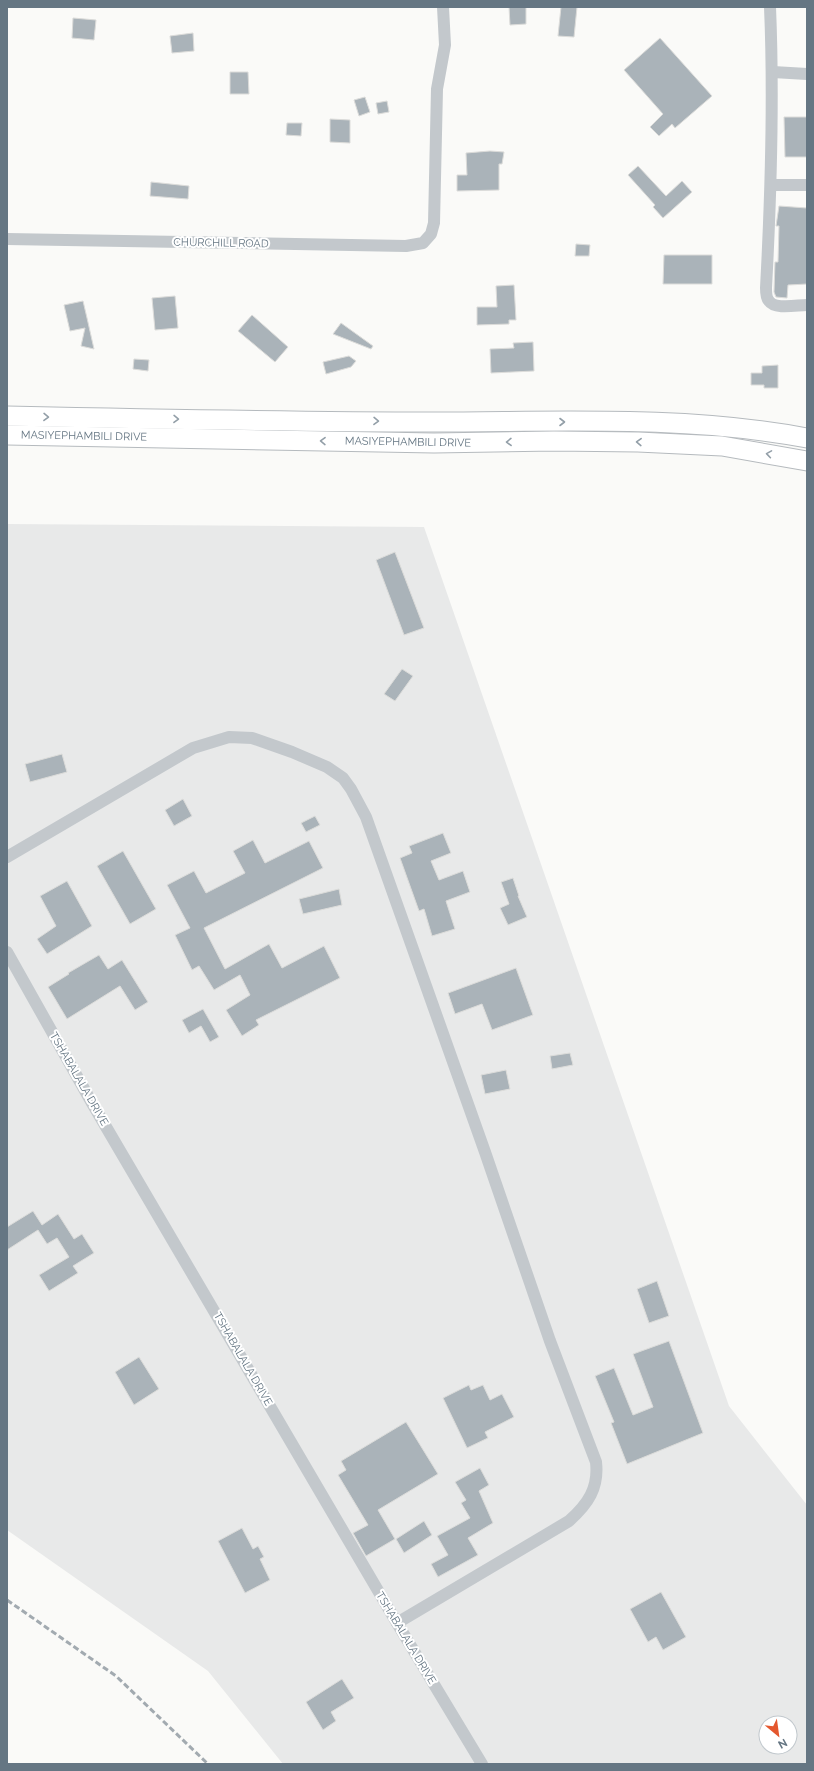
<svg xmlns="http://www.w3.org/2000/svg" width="814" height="1771" font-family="Raleway,sans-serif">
<rect width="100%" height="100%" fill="#fafaf8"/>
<path fill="#e8e9e9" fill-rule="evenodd" d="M7 524 424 527 729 1406 807 1505V1764H283L208 1671 7 1530ZM766 1723H790V1747H766Z"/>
<g fill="#aab3b9" stroke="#dcdcda">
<path d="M509 7H526V24L510 25Z"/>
<path d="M561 7H577L574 37 558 36Z"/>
<path d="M73 18 96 20 94 40 72 38Z"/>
<path d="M193 33 194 51 172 53 170 36Z"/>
<path d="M660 38 712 96 675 128 672 124 659 136 650 127 663 114 624 70Z"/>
<path d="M230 72H248L249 94H230Z"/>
<path d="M365 97 370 112 359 116 354 100Z"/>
<path d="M387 101 389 112 378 114 376 103Z"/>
<path d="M784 117H807V157H785Z"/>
<path d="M330 119 350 120V143L330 142Z"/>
<path d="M287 123H302L301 136 286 135Z"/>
<path d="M490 151 504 152 502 164H499V190L457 191V175H467L466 153Z"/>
<path d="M638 166 666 196 682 181 692 192 663 218 653 207 655 205 628 175Z"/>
<path d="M151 182 189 186 188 199 150 196Z"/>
<path d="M779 206 807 208V284L788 285 787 298 776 297 774 292 775 262H778L779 226H776Z"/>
<path d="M576 244 590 245 589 256H575Z"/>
<path d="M664 255H712V284H663Z"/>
<path d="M514 285 516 320H509V324L477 325V307H497L496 286Z"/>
<path d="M175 296 178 328 155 330 152 298Z"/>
<path d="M83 301 87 318 94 349 81 346 85 328 70 331 64 305Z"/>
<path d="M252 315 288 347 275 362 238 331Z"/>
<path d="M341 323 373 346 371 349 333 334Z"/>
<path d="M533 342 534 371 491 373 490 349 514 348 513 343Z"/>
<path d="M349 356 356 361 351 367 326 374 323 362Z"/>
<path d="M134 359 149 360 148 371 133 369Z"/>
<path d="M778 365V388H764V385H751V373H762V366Z"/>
<path d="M395 552 424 628 404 635 376 560Z"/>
<path d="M402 669 413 676 395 701 384 694Z"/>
<path d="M62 754 67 772 30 782 25 764Z"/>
<path d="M183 799 192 816 174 826 165 810Z"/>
<path d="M315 816 320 825 306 832 301 823Z"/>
<path d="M443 833 451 853 431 861 439 880 463 871 470 892 446 901 455 929 432 936 424 909 419 911 400 858 412 853 409 846Z"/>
<path d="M253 840 265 863 309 841 323 868 204 928 225 969 269 944 282 968 324 946 340 978 256 1020 259 1025 242 1036 226 1010 250 995 240 975 214 990 199 966 192 970 175 935 190 928 167 885 194 871 206 893 245 873 233 851Z"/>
<path d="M123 851 156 909 130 924 97 866Z"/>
<path d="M513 878 519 896H518L527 917 508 925 500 908 509 904 501 882Z"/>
<path d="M67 881 92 926 47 954 37 939 56 926 40 896Z"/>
<path d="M339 889 342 905 303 914 299 899Z"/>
<path d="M99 955 108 969 122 960 148 1002 135 1010 120 986 67 1019 48 987 69 974 68 973Z"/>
<path d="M516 968 533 1015 492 1030 482 1004 455 1014 448 993Z"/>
<path d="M203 1009 219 1037 210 1042 201 1026 189 1033 182 1020Z"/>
<path d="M570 1053 573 1065 552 1069 550 1056Z"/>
<path d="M506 1070 510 1089 485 1094 481 1075Z"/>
<path d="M33 1211 42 1225 58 1214 74 1239 82 1234 94 1253 73 1266 78 1273 49 1291 39 1275 69 1257 57 1238 47 1244 38 1230 7 1250V1227Z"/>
<path d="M657 1281 669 1316 649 1323 637 1289Z"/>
<path d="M669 1341 703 1433 627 1464 611 1423 614 1422 595 1376 614 1368 633 1415 653 1407 633 1354Z"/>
<path d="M139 1357 159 1389 134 1405 115 1372Z"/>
<path d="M469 1385 471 1390 483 1385 490 1400 502 1394 514 1417 485 1432 488 1438 467 1448 443 1398Z"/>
<path d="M406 1422 438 1474 378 1510 395 1539 366 1556 353 1533 368 1525 338 1475 346 1470 341 1461Z"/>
<path d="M480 1468 489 1485 479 1491 493 1523 468 1538 478 1555 438 1577 431 1564 448 1555 437 1536 470 1518 461 1503 466 1500 455 1482Z"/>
<path d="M424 1521 432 1535 404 1553 396 1539Z"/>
<path d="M242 1528 253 1549 258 1546 264 1557 260 1559 270 1580 245 1593 218 1541Z"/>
<path d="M661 1592 686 1637 663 1650 656 1637 648 1642 630 1609Z"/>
<path d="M342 1679 354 1698 331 1712 336 1721 323 1730 306 1702Z"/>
</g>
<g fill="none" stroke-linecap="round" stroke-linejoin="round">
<defs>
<g id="primary">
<path d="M7 416C149 419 291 422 434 422 558 422 684 415 807 438"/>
<path d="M7 435 434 443 554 441 638 442 722 446 807 461"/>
</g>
</defs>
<use href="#primary" stroke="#b5babe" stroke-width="21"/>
<g stroke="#c3c8cc" stroke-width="12">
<path d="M770 7C774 101 771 194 766 288 766 292 766 298 769 301 775 310 797 305 807 305"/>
<path d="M773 72 807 74"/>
<path d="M772 185H807"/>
<path d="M7 239 406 246 423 243 431 234 434 223 437 89 445 45 443 7"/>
<path d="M7 857 193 748 229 737 252 738 292 752 327 767 343 778 351 789 366 817 485 1152 550 1341 596 1462C599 1488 588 1504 569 1521L397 1623"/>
<path d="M7 952 92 1103 397 1623 482 1764"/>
</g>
<use href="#primary" stroke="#fff" stroke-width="19"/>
<path stroke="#a2aab0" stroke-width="3" stroke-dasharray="6 3" stroke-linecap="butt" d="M7 1600 116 1676 208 1764"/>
</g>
<defs><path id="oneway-chevron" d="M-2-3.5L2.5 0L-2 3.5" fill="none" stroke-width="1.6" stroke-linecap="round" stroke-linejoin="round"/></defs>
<g stroke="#939fa8">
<use href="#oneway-chevron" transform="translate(46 417) rotate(1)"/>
<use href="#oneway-chevron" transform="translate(176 419) rotate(1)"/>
<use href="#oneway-chevron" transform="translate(376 421) rotate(1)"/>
<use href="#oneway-chevron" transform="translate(562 422)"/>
<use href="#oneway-chevron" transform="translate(323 441) rotate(-179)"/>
<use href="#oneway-chevron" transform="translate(509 442) rotate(179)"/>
<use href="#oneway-chevron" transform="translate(639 442) rotate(-178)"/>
<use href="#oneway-chevron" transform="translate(769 454) rotate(-171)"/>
</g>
<g text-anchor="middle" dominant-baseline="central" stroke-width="4" stroke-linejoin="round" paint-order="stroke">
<g font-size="11" fill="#657683" stroke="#fff">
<text transform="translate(221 243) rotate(1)">CHURCHILL ROAD</text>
<text transform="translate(84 436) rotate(1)">MASIYEPHAMBILI DRIVE</text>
<text transform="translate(408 442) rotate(1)">MASIYEPHAMBILI DRIVE</text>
<text transform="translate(79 1079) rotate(60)">TSHABALALA DRIVE</text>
<text transform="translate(243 1359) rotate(60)">TSHABALALA DRIVE</text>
<text transform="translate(406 1638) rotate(59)">TSHABALALA DRIVE</text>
</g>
</g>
<rect width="814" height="1771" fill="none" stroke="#657683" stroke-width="16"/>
<g transform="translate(778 1735) rotate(151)"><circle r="19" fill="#ffffff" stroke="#c1c8cd"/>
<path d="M0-3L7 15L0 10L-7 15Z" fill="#e4572e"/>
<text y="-6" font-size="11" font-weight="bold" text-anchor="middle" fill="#657683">N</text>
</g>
</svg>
